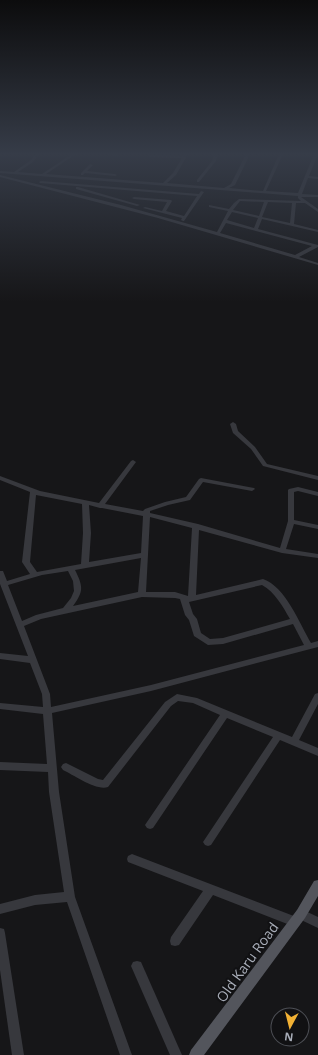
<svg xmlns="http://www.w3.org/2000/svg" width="318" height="1055" font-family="'Open Sans',sans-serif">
<rect width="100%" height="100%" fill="#161618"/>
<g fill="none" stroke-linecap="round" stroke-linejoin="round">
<g fill="#37383d" fill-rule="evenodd">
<path d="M35 154H39L33 162 18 172 42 174 72 154H76L46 174 163 183 173 173 182 158 150 157 149 155 183 156 184 154H188L176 175 167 183 224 188 231 184 246 154H250L235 185 229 188 263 191 279 154H283L266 191 298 193 314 154H318L309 176 318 177V179L308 178 302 194 318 195V197H301L318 209V212L305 203H296L294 224 318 230V232L262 219 258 229 318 245V247L299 257 318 263V265L158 218 0 177V175L121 205 217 232 228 211 209 207V205L229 209 234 203 239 199 301 201 298 198V196L0 173V171L14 172 31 160ZM240 201 264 202 259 216 233 210ZM268 202 292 203 290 223 262 217ZM232 212 258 218 254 228 227 220ZM226 223 312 246 295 255 220 233Z"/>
<path d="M110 154H115L119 156 117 157Z"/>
<path d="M214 154H218L216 161 199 182H197V180L212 161Z"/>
<path d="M90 164 93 165 87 171 115 174 117 175 115 176 85 173 83 175H81V173Z"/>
<path d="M41 181 199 194 201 191 204 192 184 221H183L181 220 182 218 143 208 145 207 162 211 167 202 134 199 132 198 134 197 171 200 172 201 166 211 184 216 197 196 40 183 39 182Z"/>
<path d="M76 187H78L140 205 137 206 76 189Z"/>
<path d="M233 422 236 424 238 431 255 447 267 464 318 476V480L263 466 251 449 233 433 230 424Z"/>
<path d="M133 460 136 462 105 504 143 511 145 509 165 502 186 497 199 479 201 478 254 488 255 489 252 491 203 482 190 500 168 505 150 511V513L198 524 280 548 288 521V490L289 489 298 487 318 492V496L298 491 294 492V520L318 525V529L294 524 286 549 318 554V558L282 553 199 530 196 595 263 579C285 586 300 624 311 643L318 641V647L151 691 52 713 59 792 75 897 132 1055H120L67 902 35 905 0 914V904L35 895 64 892 49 792 48 772 0 770V762L47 764 43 714 0 709V703L43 707 42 694 30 663 0 659V653L28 656 0 584V571H3L7 581 30 574 22 562 30 492 0 480V476L40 491 99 503 131 461ZM36 495 82 504 83 533 81 564 37 572 30 562ZM89 505 100 508H102L143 516 141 553 89 562 91 533ZM150 517 192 528 188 596 175 592H146ZM141 558 138 592 73 606C84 591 83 586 75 570ZM68 571 73 581 74 591 71 598 63 608 36 615 22 621 8 585 42 575ZM262 585C275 592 283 607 290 619L223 638 210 639 201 633 197 619 193 614 189 602ZM142 597 175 598 180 599 185 615 189 620 194 636 208 645 223 644 293 624 304 645 151 685 51 707 50 694 24 626 41 619Z"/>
<path d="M318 693V704L299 740 318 748V756L280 740 211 845 208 846 205 845 203 842 273 737 227 718 153 828 150 829 147 828 145 825 147 822 220 715 193 703 178 701 171 706 108 787C96 791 74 775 63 770L61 767 63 764 66 763 98 779 103 780 165 702 177 694 197 698 292 737 315 694Z"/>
<path d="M132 854 299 918 300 922 299 926 295 927 213 895 179 945 175 946 171 945 170 941 171 937 203 891 128 862 127 859 128 856Z"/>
<path d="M301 909 318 917V928L297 918 296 914 297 910Z"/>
<path d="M0 928 4 929 5 933 24 1055H12L0 970Z"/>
<path d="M137 961 141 962 182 1055H170L131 966 133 962Z"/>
</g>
<path fill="#53555c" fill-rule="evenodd" d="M318 880V896L305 918 204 1055H189L191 1050 297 910 314 881Z"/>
</g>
<linearGradient id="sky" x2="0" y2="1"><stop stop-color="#0c0c0d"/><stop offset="0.51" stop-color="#363c48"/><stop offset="1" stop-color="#363c48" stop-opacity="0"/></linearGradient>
<rect width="318" height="302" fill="url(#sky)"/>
<g text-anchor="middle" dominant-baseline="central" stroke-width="4" stroke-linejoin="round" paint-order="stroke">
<g font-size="14" fill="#a8adb8" stroke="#111113">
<text transform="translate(247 962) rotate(-54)">Old Karu Road</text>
</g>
</g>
<g transform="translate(290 1027) rotate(187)"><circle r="19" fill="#111113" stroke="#4d4f55"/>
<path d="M0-3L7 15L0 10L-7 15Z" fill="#f2b134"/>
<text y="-6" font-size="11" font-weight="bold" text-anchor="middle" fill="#a8adb8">N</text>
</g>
</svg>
